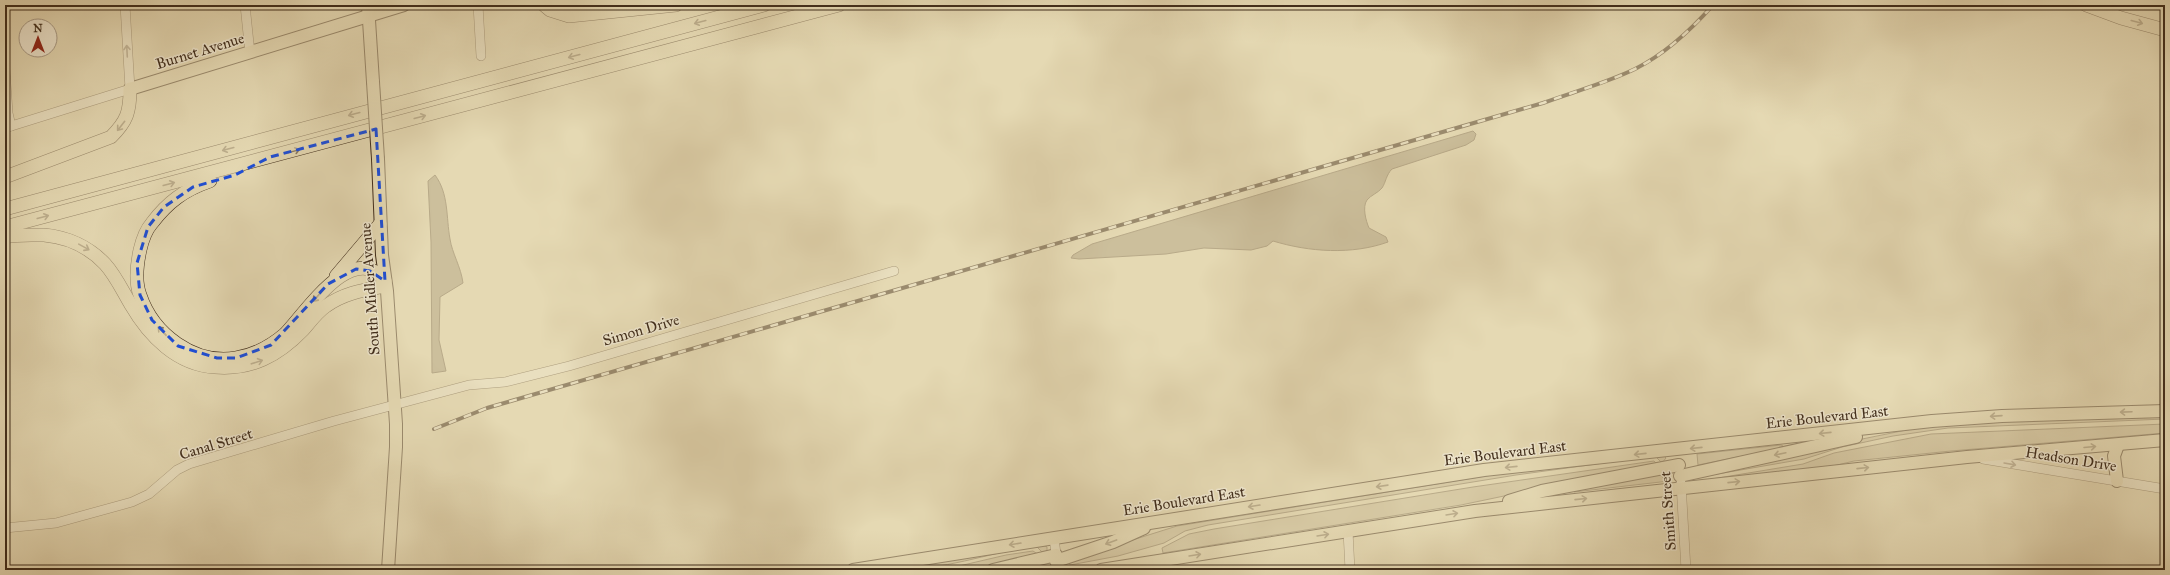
<svg xmlns="http://www.w3.org/2000/svg" width="2170" height="575" font-family="'IM FELL Great Primer',serif">
<rect width="100%" height="100%" fill="#e5d9b3"/>
<filter id="stains"><feTurbulence type="fractalNoise" baseFrequency=".005" numOctaves="4"/><feColorMatrix values="0 0 0 0 .2 0 0 0 0 .09 0 0 0 0 .02 0 0 0 .5 -.17"/></filter>
<radialGradient id="worn" r=".72"><stop offset=".6" stop-color="#630" stop-opacity="0"/><stop offset="1" stop-color="#630" stop-opacity=".3"/></radialGradient>
<g fill="#c9bc99" stroke="#85755a">
<path d="M2165 413V419L1948 428 1893 436 1842 447 1804 459 1700 477V472L1931 425Z"/>
<path d="M2165 424V433L1951 451 1854 461 1820 469 1712 479 1803 464 1834 453 1931 434Z"/>
<path d="M1781 445 1783 446 1782 448 1698 465 1697 454Z"/>
<path d="M1662 454 1666 458 1662 463 1655 456 1516 475 1208 525 1185 531 1164 543 1118 556 1070 565 1069 560 1177 526 1554 465Z"/>
<path d="M1654 461 1657 464 1461 505 1163 553 1162 548 1189 534 1214 529 1473 487Z"/>
<path d="M1660 474 1664 479 1669 481 1574 492 1573 490Z"/>
<path d="M1039 543 1047 547V553H1043L1037 547 1032 546C987 554 942 570 897 570Z"/>
<path d="M1033 551 1039 555 976 570H942L1006 555Z"/>
</g>
<g fill="#ad9f80" stroke="#827258">
<path d="M1473 131 1476 134 1474 140 1466 145 1392 169C1386 175 1386 182 1382 188 1378 193 1371 195 1367 200 1362 207 1366 221 1369 228L1386 237 1388 242C1352 255 1309 252 1273 241L1267 246 1251 250 1204 248 1166 254 1079 259 1071 258 1073 255 1092 244Z"/>
<path d="M435 175C449 194 446 217 450 239 452 253 461 267 463 283L440 297 439 340 446 371 432 373 431 242 428 181Z"/>
</g>
<g fill="none" stroke-linecap="round" stroke-linejoin="round">
<defs>
<g id="minor">
<path d="M245 5 250 53"/>
<path d="M478 5 481 56"/>
<path d="M5 69 8 113 11 126"/>
<path d="M5 128 130 89 125 5"/>
<path d="M1983 459 2165 489"/>
<path d="M1681 483 1686 570"/>
<path d="M5 528 56 523 132 502 149 494 177 470 189 464 334 421 469 385 505 382 569 366 894 271"/>
<path d="M1348 531 1350 570"/>
<path d="M1054 538 1058 570"/>
</g>
<g id="major">
<path d="M368 5 373 82"/>
<path d="M130 89 404 5"/>
<path d="M378 159 382 255 387 291 396 424V447L388 570"/>
<path d="M1680 476 1856 437"/>
<path d="M2117 481 2114 456 2118 445"/>
<path d="M1509 501 1542 491 1679 465"/>
<path d="M1056 561 1113 542 1144 528"/>
<path d="M853 570 1484 470 1932 421 2002 416 2165 411"/>
<path d="M993 570 1056 555"/>
<path d="M1101 570 1475 511 1967 457 2165 440"/>
</g>
<g id="highway">
<path d="M544 5 550 10 569 16 676 5"/>
<path d="M2086 5 2121 18 2165 30"/>
<path d="M5 177 111 137C127 121 130 112 130 89"/>
<path d="M210 181C184 190 168 202 152 223 145 231 142 241 140 250 137 264 135 282 140 295 153 334 194 365 236 358 254 355 271 346 285 334 304 315 353 238 385 281"/>
<path d="M5 209 764 5"/>
<path d="M5 227 839 5"/>
<path d="M5 237C18 234 31 235 44 235 67 237 89 247 105 264 116 276 123 292 131 305 149 336 177 365 215 367 251 370 278 356 303 330 310 322 317 312 326 306 344 293 364 290 385 286"/>
<path d="M336 276 380 224"/>
</g>
</defs>
<use href="#minor" stroke="#6a5942" stroke-width="10"/>
<use href="#major" stroke="#412e1c" stroke-width="14"/>
<use href="#highway" stroke="#412e1c" stroke-width="14"/>
<use href="#minor" stroke="#eee6ce" stroke-width="9"/>
<use href="#major" stroke="#e5d9b3" stroke-width="12"/>
<use href="#highway" stroke="#e5d9b3" stroke-width="13"/>
<defs>
<path id="rail" d="M434 429 487 408 1543 103C1573 92 1606 83 1635 69 1665 54 1691 30 1713 5"/>
</defs>
<use href="#rail" stroke="#412e1c" stroke-width="4"/>
<use href="#rail" stroke="#eee6ce" stroke-width="2.5" stroke-dasharray="8" stroke-linecap="butt"/>
<defs>
<path id="major-bridge" d="M373 82 378 159"/>
</defs>
<use href="#major-bridge" stroke="#412e1c" stroke-width="14" stroke-linecap="butt"/>
<use href="#major-bridge" stroke="#e5d9b3" stroke-width="12"/>
</g>
<defs><path id="oneway-shaft" d="M-6 0H5M1.5-3L5.5 0L1.5 3" fill="none" stroke-width="1.6" stroke-linecap="round" stroke-linejoin="round"/></defs>
<g stroke="#8b7b60">
<use href="#oneway-shaft" transform="translate(700 22) rotate(165)"/>
<use href="#oneway-shaft" transform="translate(2137 22) rotate(15)"/>
<use href="#oneway-shaft" transform="translate(574 56) rotate(165)"/>
<use href="#oneway-shaft" transform="translate(354 114) rotate(165)"/>
<use href="#oneway-shaft" transform="translate(420 117) rotate(-15)"/>
<use href="#oneway-shaft" transform="translate(121 126) rotate(128)"/>
<use href="#oneway-shaft" transform="translate(228 149) rotate(165)"/>
<use href="#oneway-shaft" transform="translate(294 151) rotate(-15)"/>
<use href="#oneway-shaft" transform="translate(169 184) rotate(-15)"/>
<use href="#oneway-shaft" transform="translate(43 217) rotate(-15)"/>
<use href="#oneway-shaft" transform="translate(84 247) rotate(29)"/>
<use href="#oneway-shaft" transform="translate(317 297) rotate(131)"/>
<use href="#oneway-shaft" transform="translate(162 331) rotate(-133)"/>
<use href="#oneway-shaft" transform="translate(257 362) rotate(-18)"/>
<use href="#oneway-shaft" transform="translate(2126 412) rotate(178)"/>
<use href="#oneway-shaft" transform="translate(1996 416) rotate(176)"/>
<use href="#oneway-shaft" transform="translate(1825 433) rotate(174)"/>
<use href="#oneway-shaft" transform="translate(2090 447) rotate(-5)"/>
<use href="#oneway-shaft" transform="translate(1696 448) rotate(174)"/>
<use href="#oneway-shaft" transform="translate(1640 454) rotate(174)"/>
<use href="#oneway-shaft" transform="translate(1780 454) rotate(168)"/>
<use href="#oneway-shaft" transform="translate(1511 467) rotate(174)"/>
<use href="#oneway-shaft" transform="translate(1863 468) rotate(-6)"/>
<use href="#oneway-shaft" transform="translate(1734 482) rotate(-6)"/>
<use href="#oneway-shaft" transform="translate(1382 486) rotate(172)"/>
<use href="#oneway-shaft" transform="translate(1581 499) rotate(-6)"/>
<use href="#oneway-shaft" transform="translate(1254 506) rotate(171)"/>
<use href="#oneway-shaft" transform="translate(1452 514) rotate(-9)"/>
<use href="#oneway-shaft" transform="translate(1323 535) rotate(-9)"/>
<use href="#oneway-shaft" transform="translate(1111 542) rotate(160)"/>
<use href="#oneway-shaft" transform="translate(1015 544) rotate(171)"/>
<use href="#oneway-shaft" transform="translate(1195 555) rotate(-9)"/>
</g>
<g stroke="#988a75">
<use href="#oneway-shaft" transform="translate(127 51) rotate(-93)"/>
<use href="#oneway-shaft" transform="translate(2010 464) rotate(10)"/>
</g>
<path d="M0 0H2170V575H0ZM376 129 385 281 370 271 356 269 328 284 271 345 236 358H217L178 346 152 320 140 295 137 263 148 227 164 207 193 187 235 175 270 157Z" fill="#e5d9b3" fill-opacity=".55" fill-rule="evenodd"/>
<path fill="none" stroke="#1d4ed8" stroke-width="3" stroke-dasharray="8 5" stroke-linejoin="round" d="M376 129 385 281 370 271 356 269 328 284 271 345 236 358H217L178 346 152 320 140 295 137 263 148 227 164 207 193 187 235 175 270 157Z"/>
<g text-anchor="middle" dominant-baseline="central" stroke-width="3" stroke-linejoin="round" paint-order="stroke">
<g font-size="15" fill="#412e1c" stroke="#eee6ce">
<text transform="translate(200 51) rotate(-17)">Burnet Avenue</text>
<text transform="translate(370 289) rotate(-94)">South Midler Avenue</text>
<text transform="translate(641 330) rotate(-16)">Simon Drive</text>
<text transform="translate(1827 417) rotate(-6)">Erie Boulevard East</text>
<text transform="translate(216 444) rotate(-17)">Canal Street</text>
<text transform="translate(1505 453) rotate(-7)">Erie Boulevard East</text>
<text transform="translate(2071 459) rotate(9)">Headson Drive</text>
<text transform="translate(1184 501) rotate(-9)">Erie Boulevard East</text>
<text transform="translate(1668 511) rotate(-94)">Smith Street</text>
</g>
</g>
<rect width="2170" height="575" fill="none" stroke="#e5d9b3" stroke-width="20"/>
<rect x="6" y="6" width="2158" height="563" fill="none" stroke="#412e1c" stroke-width="2"/>
<rect x="10" y="10" width="2150" height="555" fill="none" stroke="#412e1c"/>
<g transform="translate(38 38)"><circle r="19" fill="#eee6ce" stroke="#a99c87"/>
<path d="M0-3L7 15L0 10L-7 15Z" fill="#8f2418"/>
<text y="-6" font-size="11" font-weight="bold" text-anchor="middle" fill="#412e1c">N</text>
</g>
<rect width="100%" height="100%" filter="url(#stains)"/>
<rect width="100%" height="100%" fill="url(#worn)"/>
</svg>
